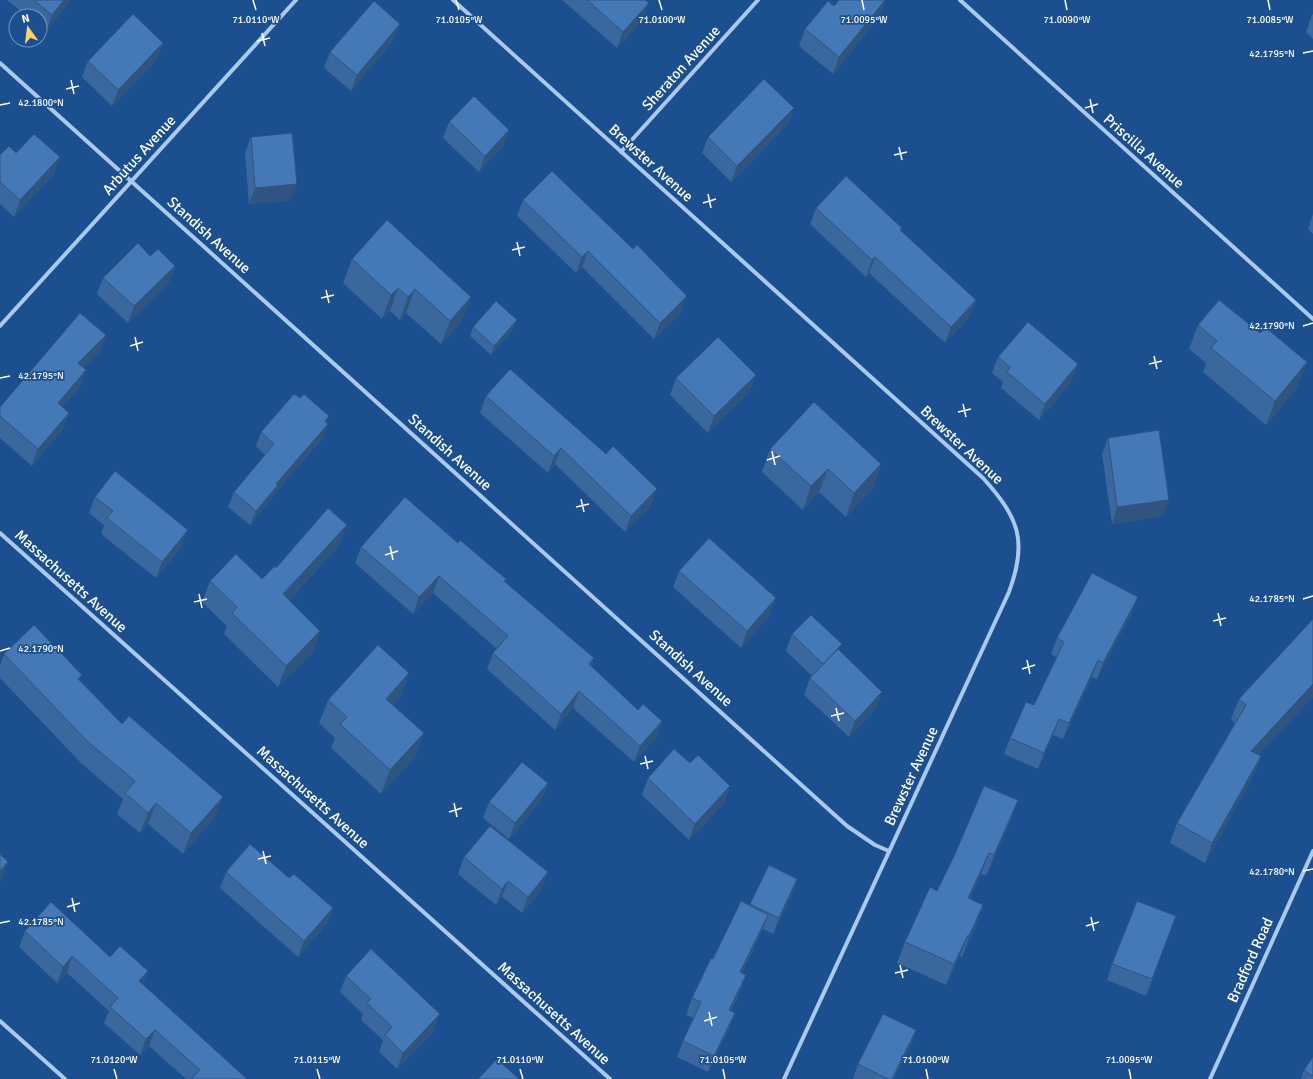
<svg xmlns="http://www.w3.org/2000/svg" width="1313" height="1079" font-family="Signika,sans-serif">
<rect width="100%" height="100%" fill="#1b4f8f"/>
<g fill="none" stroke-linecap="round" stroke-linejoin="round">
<g stroke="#a9c9ee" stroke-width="4">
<path d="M453 0 983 478C1019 518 1028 541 1009 592L784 1079"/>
<path d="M960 0 1313 319"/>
<path d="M0 63 847 826 875 845 889 851"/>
<path d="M621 152 758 0"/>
<path d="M0 326 296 0"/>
<path d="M0 533 610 1079"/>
<path d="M0 1021 65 1079"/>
<path d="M1210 1079 1313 851"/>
</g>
</g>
<g fill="#3a679d">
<path d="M7 0H71L46 32 40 26V16H27Z"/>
<path d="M562 0H645L643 20 617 48Z"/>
<path d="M885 0 880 16 833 74 799 46 805 29 834 6Z"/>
<path d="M1313 14V39L1306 32 1312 15Z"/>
<path d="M394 40 351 91 324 68 330 52Z"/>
<path d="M157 59 112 106 82 77 88 61Z"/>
<path d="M449 122 509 130 503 146 479 172 443 138Z"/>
<path d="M788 124 731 182 702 153 708 137Z"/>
<path d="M251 137 291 200 249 204 245 153Z"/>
<path d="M16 153 54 174 14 217 0 204V155Z"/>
<path d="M523 200 681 312 654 339 582 267 576 273 517 216Z"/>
<path d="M816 208 902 228 901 231 976 300 970 316 945 343 869 273 866 277 810 224Z"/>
<path d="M1313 214V234L1308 229Z"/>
<path d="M150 256 175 266 169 282 128 323 97 294 103 278Z"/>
<path d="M352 259 471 297 462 321 441 344 406 313 400 320 390 311 382 319 343 283Z"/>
<path d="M1198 325 1298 386 1266 425 1203 372 1206 363 1189 349Z"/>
<path d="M473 327 514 328 491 355 470 336Z"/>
<path d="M106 335 100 351 83 368 80 387 62 407 69 413 63 429 32 466 0 438V407Z"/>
<path d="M998 357 1072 381 1039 420 1001 388 1003 382 992 373Z"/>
<path d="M756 375 750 391 708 433 670 395 676 378Z"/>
<path d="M486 396 651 506 625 532 555 464 548 473 480 413Z"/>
<path d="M327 423 323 438 275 493 272 499 250 525 228 507 234 492 265 455 256 446 261 432Z"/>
<path d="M1108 438 1163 516 1112 524 1102 454Z"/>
<path d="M770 449 881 464 873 488 846 517 819 492 803 510 762 472Z"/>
<path d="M95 497 182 546 156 578 101 534 104 525 89 513Z"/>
<path d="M458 543 506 579 505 582 594 658 591 667 638 710 662 721 656 737 634 762 573 708 555 730 487 669 493 653 497 649 433 593 413 614 355 563 361 547Z"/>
<path d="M339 546 289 600 320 631 313 652 278 687 224 634 227 626 202 602 210 581 262 579 276 568Z"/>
<path d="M679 571 770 615 741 648 673 587Z"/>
<path d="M1132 613 1097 679 1092 677 1063 739 1053 735 1038 769 1004 754 1010 738 1034 705 1057 658 1051 654 1057 638Z"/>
<path d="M1313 619V697L1258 755 1261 756 1253 777 1205 863 1170 843 1177 823 1235 723 1231 719 1239 699Z"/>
<path d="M792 634 839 651 876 708 849 737 804 695 810 678 812 676 786 651Z"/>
<path d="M4 654 80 680 122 724 215 817 183 854 148 824 140 833 117 814 123 799 81 763 0 678V665Z"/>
<path d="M409 673 400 697 393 705 424 733 415 757 381 794 331 748 335 738 319 723 328 700Z"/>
<path d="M690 763 725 802 689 840 642 795 648 778Z"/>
<path d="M542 799 509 839 483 818 489 802Z"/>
<path d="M1018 800 1010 822 986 876 981 874 970 899 976 926 962 957 960 956 946 985 897 963 905 942 937 891Z"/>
<path d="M464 857 542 889 522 913 502 897 496 905 458 874Z"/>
<path d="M769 865 797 879 792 895 773 934 763 929 742 973 740 992 731 1011 735 1013 729 1029 708 1072 677 1057 683 1041 693 1018 686 1015 692 998 713 959 749 906Z"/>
<path d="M226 872 289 878 333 908 327 924 298 957 220 888Z"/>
<path d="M1176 916 1146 996 1107 980 1112 964Z"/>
<path d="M25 931 110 957 143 984 247 1079H186L149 1046 140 1055 104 1023 109 1011 67 973 57 983 19 947Z"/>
<path d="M346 976 434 1031 397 1069 379 1052 383 1040 361 1020 363 1014 340 992Z"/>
<path d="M916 1030 910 1047 894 1079H853L858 1064Z"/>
<path d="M1313 1057V1079H1301L1304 1070Z"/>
</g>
<g fill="#305480">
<path d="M64 0H71L46 32 52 15Z"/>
<path d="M885 0 880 16 833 74 839 57Z"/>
<path d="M649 3 643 20 617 48 623 32Z"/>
<path d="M400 24 394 40 351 91 357 75Z"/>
<path d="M163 43 157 59 112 106 118 90Z"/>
<path d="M794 108 788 124 731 182 737 166Z"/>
<path d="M509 130 503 146 479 172 485 156Z"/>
<path d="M60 157 54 174 14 217 20 200Z"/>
<path d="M297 184 291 200 249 204 255 188Z"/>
<path d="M588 251 582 267 576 273 582 257Z"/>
<path d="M875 257 869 273 866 277 872 260Z"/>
<path d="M175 266 169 282 128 323 134 306Z"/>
<path d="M398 288 390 311 382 319 391 295Z"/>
<path d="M415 289 406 313 400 320 408 297Z"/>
<path d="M687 296 681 312 654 339 660 323Z"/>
<path d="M471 297 462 321 441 344 450 321Z"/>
<path d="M976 300 970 316 945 343 951 327Z"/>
<path d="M517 320 514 328 491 355 494 346Z"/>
<path d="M106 335 100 351 72 380 78 363Z"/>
<path d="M1307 362 1298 386 1266 425 1275 401Z"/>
<path d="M1078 364 1072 381 1039 420 1045 404Z"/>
<path d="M86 370 80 387 52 419 58 403Z"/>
<path d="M756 375 750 391 708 433 714 416Z"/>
<path d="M69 413 63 429 32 466 38 449Z"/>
<path d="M329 416 326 427 328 424 323 438 275 493 272 499 250 525 256 511 276 484 325 421Z"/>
<path d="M561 448 555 464 548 473 554 456Z"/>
<path d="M881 464 873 488 846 517 854 493Z"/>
<path d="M828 469 819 492 803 510 811 486Z"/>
<path d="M657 489 651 506 625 532 631 516Z"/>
<path d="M1169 500 1163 516 1112 524 1117 507Z"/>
<path d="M347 525 339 546 275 615 283 594Z"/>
<path d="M188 530 182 546 156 578 162 562Z"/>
<path d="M439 576 433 593 413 614 419 597Z"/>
<path d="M1138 597 1132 613 1097 679 1103 663Z"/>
<path d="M776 598 770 615 741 648 747 631Z"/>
<path d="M320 631 313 652 278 687 286 666Z"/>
<path d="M842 644 836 660 823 664Z"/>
<path d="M594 658 588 675 589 664Z"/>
<path d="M1098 660 1092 677 1063 739 1069 723Z"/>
<path d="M409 673 400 697 377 723 386 699Z"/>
<path d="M1313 684V697L1243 771 1251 751Z"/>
<path d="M579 691 573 708 555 730 561 714Z"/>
<path d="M882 692 876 708 849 737 855 721Z"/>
<path d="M1059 719 1053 735 1038 769 1044 753Z"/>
<path d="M662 721 656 737 634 762 640 746Z"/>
<path d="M424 733 415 757 381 794 390 770Z"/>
<path d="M1261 756 1253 777 1205 863 1212 843Z"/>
<path d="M548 783 542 799 509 839 515 823Z"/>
<path d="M730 786 725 802 689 840 695 824Z"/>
<path d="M223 797 215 817 183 854 191 833Z"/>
<path d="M1018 800 1010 822 986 876 994 855Z"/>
<path d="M156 803 148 824 140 833 148 813Z"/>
<path d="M989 853 981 874 960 919 968 898Z"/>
<path d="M8 862 2 878 0 881V871Z"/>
<path d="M548 872 542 889 522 913 528 897Z"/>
<path d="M797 879 792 895 773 934 779 918Z"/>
<path d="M508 881 502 897 496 905 502 889Z"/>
<path d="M983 905 976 926 962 957 969 936Z"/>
<path d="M333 908 327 924 298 957 304 941Z"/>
<path d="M768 915 762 931 734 989 740 972Z"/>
<path d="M968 935 960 956 946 985 954 964Z"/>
<path d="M72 956 67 973 57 983 63 967Z"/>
<path d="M148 971 142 988 139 981Z"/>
<path d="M746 975 740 992 723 1027 729 1010Z"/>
<path d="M735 1013 729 1029 708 1072 714 1056Z"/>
<path d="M440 1014 434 1031 397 1069 403 1053Z"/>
<path d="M155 1030 149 1046 140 1055 146 1039Z"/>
<path d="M916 1030 910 1047 894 1079H892Z"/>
</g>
<g fill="#4478b7" stroke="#305480">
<path d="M34 0H64L52 15Z"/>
<path d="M587 0H645L649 3 623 32Z"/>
<path d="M839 0H885L839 57 805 29 828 1 834 6Z"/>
<path d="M374 1 400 24 357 75 330 52Z"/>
<path d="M133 14 163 43 118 90 88 61Z"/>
<path d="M764 79 794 108 737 166 708 137Z"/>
<path d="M474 96 509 130 485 156 449 122Z"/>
<path d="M292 133 297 184 255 188 251 137Z"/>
<path d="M34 134 60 157 20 200 0 182V155L9 146 16 153Z"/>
<path d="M552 171 633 249 637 245 687 296 660 323 588 251 582 257 523 200Z"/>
<path d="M846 176 902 228 900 230 976 300 951 327 875 257 872 260 816 208Z"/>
<path d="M387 220 471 297 450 321 415 289 408 297 398 288 391 295 352 259Z"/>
<path d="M138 243 150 256 158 249 175 266 134 306 103 278Z"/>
<path d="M1219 300 1260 333 1265 327 1307 362 1275 401 1211 348 1217 341 1198 325Z"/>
<path d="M496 301 517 320 494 346 473 327Z"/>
<path d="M80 313 106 335 78 363 86 370 58 403 69 413 38 449 0 416V407Z"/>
<path d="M1028 322 1078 364 1045 404 1007 372 1010 367 998 357Z"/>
<path d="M718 337 756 375 714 416 676 378Z"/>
<path d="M510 369 606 454 613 446 657 489 631 516 561 448 554 456 486 396Z"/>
<path d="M294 394 300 398 304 394 329 416 325 421 328 424 276 484 278 485 256 511 234 492 274 444 261 432Z"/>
<path d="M814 402 881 464 854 493 828 469 811 486 770 449Z"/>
<path d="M1159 430 1169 500 1117 507 1108 438Z"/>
<path d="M115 471 188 530 162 562 107 518 113 511 95 497Z"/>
<path d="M405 497 458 543 460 540 506 579 504 581 594 658 589 664 638 710 643 704 662 721 640 746 579 691 561 714 493 653 508 636 439 576 419 597 361 547Z"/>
<path d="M328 508 347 525 283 594 320 631 286 666 232 613 237 607 210 581 236 554 262 579 275 566 276 568Z"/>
<path d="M709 538 776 598 747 631 679 571Z"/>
<path d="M1092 573 1138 597 1103 663 1098 660 1069 723 1059 719 1044 753 1010 738 1026 702 1034 705 1064 642 1057 638Z"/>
<path d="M811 615 842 644 823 664 792 634Z"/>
<path d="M1313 619V684L1251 751 1261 756 1212 843 1177 823 1246 705 1239 699Z"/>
<path d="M34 625 82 675 78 679 122 724 129 716 223 797 191 833 156 803 148 813 125 793 135 781 88 742 4 654Z"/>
<path d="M378 645 409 673 386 699 424 733 390 770 340 724 347 717 328 700Z"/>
<path d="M838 649 882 692 855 721 810 678Z"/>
<path d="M674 749 690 763 698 755 730 786 695 824 648 778Z"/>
<path d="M522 762 548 783 515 823 489 802Z"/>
<path d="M984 786 1018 800 994 855 989 853 968 898 983 905 969 936 968 935 954 964 905 942 930 887 937 891 955 854Z"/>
<path d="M490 826 548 872 528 897 508 881 502 889 464 857Z"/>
<path d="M250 844 289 878 294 874 333 908 304 941 226 872Z"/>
<path d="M0 854 8 862 0 871Z"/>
<path d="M769 865 797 879 779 918 750 904Z"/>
<path d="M741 901 768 915 740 972 746 975 729 1010 735 1013 714 1056 683 1041 701 1002 692 998 711 958 713 959Z"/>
<path d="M1137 901 1176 916 1152 979 1112 964Z"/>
<path d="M51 902 110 957 120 946 148 971 139 981 247 1079H191L200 1070 155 1030 146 1039 110 1007 118 998 72 956 63 967 25 931Z"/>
<path d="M371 949 440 1014 403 1053 385 1035 392 1027 367 1003 371 999 346 976Z"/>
<path d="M883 1014 916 1030 892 1079H888L858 1064Z"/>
<path d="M1313 1057V1076L1304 1070Z"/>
<path d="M497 1059 519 1079H478Z"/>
</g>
<path fill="none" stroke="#fff" stroke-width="1.5" d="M253 0 256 10M456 0 459 10M659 0 662 10M862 0 864 10M1065 0 1067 10M1268 0 1270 10M262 33 265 46M257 41 270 38M1303 53 1313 51M71 80 74 94M66 89 79 86M1090 99 1093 113M0 105 10 103M1085 108 1098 104M899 147 902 160M894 155 907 152M708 194 711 208M703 203 716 199M517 242 520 256M512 250 525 247M326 290 329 303M321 298 334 295M1303 326 1313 323M135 337 138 351M130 346 143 342M1154 356 1157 369M1149 364 1162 361M0 378 10 376M963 404 966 417M958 412 971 409M772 451 775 465M767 460 780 456M581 499 584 512M576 507 589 504M390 546 393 560M385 555 398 551M199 594 202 608M1303 599 1313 596M194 602 207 599M1218 613 1221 626M1213 621 1226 618M0 651 10 648M1027 660 1030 674M1022 669 1035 665M836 708 839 721M831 716 844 713M645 756 648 769M640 764 653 761M454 803 457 817M449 812 462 808M263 851 266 864M258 859 271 856M1303 871 1313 869M72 898 75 912M67 907 80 903M1091 917 1094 931M0 923 10 921M1086 926 1099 922M900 965 903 978M895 973 908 970M709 1012 712 1026M704 1021 717 1017M114 1069 117 1079M317 1069 320 1079M520 1069 523 1079M723 1069 725 1079M926 1069 928 1079M1129 1069 1131 1079"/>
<g text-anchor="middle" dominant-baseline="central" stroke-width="3.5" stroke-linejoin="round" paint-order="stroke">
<g font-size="15" fill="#fff" stroke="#1b4f8f">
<text transform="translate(681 68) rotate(-48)">Sheraton Avenue</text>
<text transform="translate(1144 151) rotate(42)">Priscilla Avenue</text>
<text transform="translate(139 155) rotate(-48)">Arbutus Avenue</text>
<text transform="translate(651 163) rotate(42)">Brewster Avenue</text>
<text transform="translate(209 235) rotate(42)">Standish Avenue</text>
<text transform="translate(962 445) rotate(43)">Brewster Avenue</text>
<text transform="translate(450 452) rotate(42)">Standish Avenue</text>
<text transform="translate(71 581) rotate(42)">Massachusetts Avenue</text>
<text transform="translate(691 668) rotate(42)">Standish Avenue</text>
<text transform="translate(911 776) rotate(-65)">Brewster Avenue</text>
<text transform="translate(313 797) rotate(42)">Massachusetts Avenue</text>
<text transform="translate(1250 960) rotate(-66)">Bradford Road</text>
<text transform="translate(554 1013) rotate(42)">Massachusetts Avenue</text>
</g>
</g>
<g font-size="10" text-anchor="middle" fill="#fff" stroke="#1b4f8f" stroke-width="3.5" stroke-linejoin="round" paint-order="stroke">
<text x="1067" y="23">71.0090°W</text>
<text x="256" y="23">71.0110°W</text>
<text x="459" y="23">71.0105°W</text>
<text x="662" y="23">71.0100°W</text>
<text x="864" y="23">71.0095°W</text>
<text x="1270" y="23">71.0085°W</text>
<text x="1272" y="57">42.1795°N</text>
<text x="41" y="106">42.1800°N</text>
<text x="1272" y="329">42.1790°N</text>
<text x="41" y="379">42.1795°N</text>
<text x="1272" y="602">42.1785°N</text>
<text x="41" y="652">42.1790°N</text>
<text x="1272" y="875">42.1780°N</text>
<text x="41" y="925">42.1785°N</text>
<text x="114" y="1063">71.0120°W</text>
<text x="317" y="1063">71.0115°W</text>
<text x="520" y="1063">71.0110°W</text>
<text x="723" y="1063">71.0105°W</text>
<text x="926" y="1063">71.0100°W</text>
<text x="1129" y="1063">71.0095°W</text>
</g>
<g transform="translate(28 28) rotate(346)"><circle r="19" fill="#1b4f8f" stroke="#7695bc"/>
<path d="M0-3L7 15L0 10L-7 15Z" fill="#ffd166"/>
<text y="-6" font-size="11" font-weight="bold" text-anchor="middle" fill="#ffffff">N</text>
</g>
</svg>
